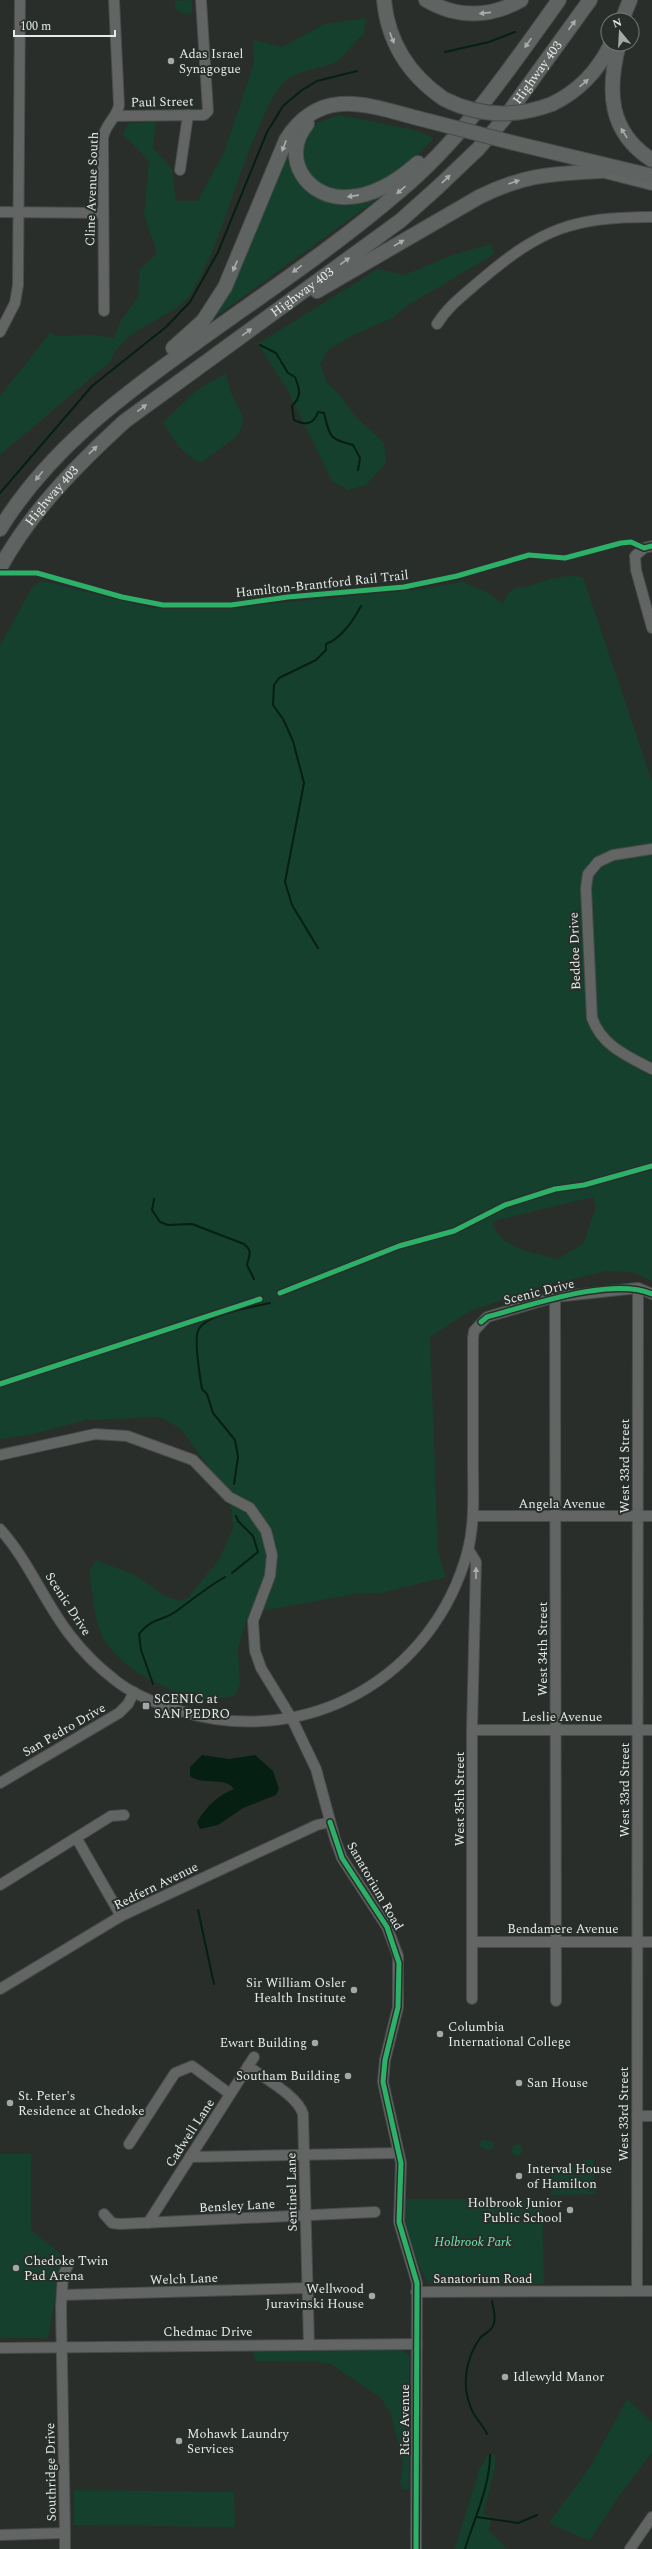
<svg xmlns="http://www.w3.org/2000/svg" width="652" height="2549" font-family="Spectral,serif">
<rect width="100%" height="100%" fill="#292e2b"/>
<g fill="#15402d" fill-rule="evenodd">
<path d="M192 0V13L185 14 175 9V1Z"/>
<path d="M366 18 364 35C352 41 349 53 338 60 323 71 296 68 283 83 272 95 266 111 260 125 234 180 223 241 191 293 175 319 124 325 110 362L0 455V396L51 332 54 336 93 335 114 338 120 322 138 297 140 269 155 255 156 250 144 214 149 161 123 134 128 123 156 122 153 148 172 169 176 201H198L225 150 254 63 253 40 282 47 325 24Z"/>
<path d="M339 115 414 130 434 138 410 162 371 188 345 193 324 189 304 173 300 146 311 125Z"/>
<path d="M291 145C290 173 305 201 335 202 351 202 369 196 385 193L214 318Z"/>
<path d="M491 244 494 254 407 306 392 318 349 337 328 350 320 364 327 383 340 395 353 414 384 443 386 463 366 485 348 490 332 481 288 391 258 344 378 269 404 275 455 254Z"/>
<path d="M226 373 230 391 243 417 242 426 236 437 201 463C182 454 173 440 163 422L196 391Z"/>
<path d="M570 576 583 577 652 782V1281L632 1272 606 1271 544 1286 470 1311 430 1337 438 1551 446 1577 380 1593 355 1594 249 1613 238 1648 240 1684 235 1696C226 1697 214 1700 205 1699 168 1693 125 1671 104 1640 95 1626 92 1588 89 1571L96 1560 135 1575 165 1596 179 1601 188 1598 219 1559 233 1529 232 1511 225 1490 181 1429 160 1417 86 1420 33 1434 0 1439V646L31 589 41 581 153 608H212L280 603 423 589 463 582 488 593 503 604C511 582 521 590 536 584 549 579 556 577 570 576ZM593 1197 596 1206 584 1243 558 1259C536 1253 498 1249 493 1222L498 1220Z"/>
<path d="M485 2140 494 2142 493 2149H485L479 2146 481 2141Z"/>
<circle cx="517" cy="2150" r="5.5"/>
<path d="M0 2154H31V2230L63 2256 48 2338H0Z"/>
<path d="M583 2160H593L595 2194 551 2195V2168H583Z"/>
<path d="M404 2199H542L544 2284H429C413 2254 403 2234 404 2199Z"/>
<path d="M254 2350H401L409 2355V2489H403L400 2482 403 2463 391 2414 381 2398 331 2364 319 2362 257 2361 253 2355Z"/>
<path d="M627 2399 652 2422V2452L620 2495 589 2541 549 2523 590 2467Z"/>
<path d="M488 2455H495V2468L483 2514 491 2517 489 2531 507 2549H455L479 2470Z"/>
<path d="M74 2490 234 2492 235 2527 74 2525Z"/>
</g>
<path fill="#061f13" d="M202 1755 229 1759 255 1755 273 1771 279 1789 276 1795 243 1808 218 1825 200 1829 197 1822C207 1806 217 1796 234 1789 225 1776 202 1786 190 1776V1767Z"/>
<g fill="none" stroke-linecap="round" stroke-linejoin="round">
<g stroke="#061f13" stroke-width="2">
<path d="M445 52 489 42 515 32"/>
<path d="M260 345 276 353 288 373 295 377C300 390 302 396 292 406L294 420C306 426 314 424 318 412L324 413C330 437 329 439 353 445L360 458 358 470"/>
<path d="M0 493 92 386 166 327 190 302 218 252 267 132 283 106 302 90 317 81 357 71"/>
<path d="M318 948 292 905 285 882 304 783 293 741 283 719 273 705 274 685 279 678 316 660 326 650V644C342 638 353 621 361 606"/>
<path d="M154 1199 152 1210 160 1222 168 1225 192 1224 244 1244C253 1251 249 1256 247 1265L254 1279"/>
<path d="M234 1484 238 1457 235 1440 213 1413 207 1394 202 1389C200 1377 194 1342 198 1331 204 1314 253 1307 270 1303"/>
<path d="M232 1573 258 1552 253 1536 238 1521 236 1516"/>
<path d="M153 1684 141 1650 139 1634C154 1616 159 1623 175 1612 192 1600 207 1587 225 1577"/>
<path d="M198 1910 214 1984"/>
<path d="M487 2434C483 2425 474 2417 471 2408 461 2385 466 2358 480 2338 484 2334 491 2331 493 2326 497 2318 493 2309 492 2301"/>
<path d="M477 2517 518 2523 537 2515"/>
<path d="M465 2549C474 2519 490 2487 490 2455"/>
</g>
<defs>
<g id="minor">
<path d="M115 116 204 115 208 111 201 0"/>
<path d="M180 170 188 115"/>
<path d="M0 212 102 213"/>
<path d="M104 311 103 138C105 124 117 118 119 105L114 0"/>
<path d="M437 324C449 305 466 293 482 279 542 228 574 217 652 217"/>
<path d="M0 332 15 303 18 285 20 0"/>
<path d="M652 546 644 548 635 556 636 570 652 628"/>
<path d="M652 849 613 855 598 862 588 874 586 888 592 1018C602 1046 627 1056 652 1069"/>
<path d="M555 1297 556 2001"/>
<path d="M0 1455 95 1434 127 1436 193 1460 229 1497 250 1508 266 1531 272 1555 270 1576 253 1621 255 1651 261 1668 292 1719 316 1769 335 1839 342 1858 387 1927 398 1956V2007L385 2060 383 2082 401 2163 399 2222 417 2283 416 2549"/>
<path d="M473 1516H652"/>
<path d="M0 1529C29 1561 44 1602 70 1635 83 1652 98 1667 115 1680 133 1695 158 1704 180 1711 306 1750 434 1678 468 1550 475 1522 473 1491 473 1462 473 1421 473 1379 473 1338L474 1331 487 1317 555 1297 638 1288 652 1294"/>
<path d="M468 1549 476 1562 472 1730V1999"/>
<path d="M472 1730H652"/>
<path d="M0 1783 119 1713 128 1704 134 1692"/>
<path d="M77 1839 121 1916"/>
<path d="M0 1885 111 1816 124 1815"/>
<path d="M474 1942H652"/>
<path d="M0 1989 121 1916 317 1825 330 1822"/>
<path d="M248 2066C264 2078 298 2096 303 2114L309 2345"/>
<path d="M637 2116H652"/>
<path d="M129 2144 175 2073 192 2066 230 2094"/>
<path d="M190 2157 398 2153"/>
<path d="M104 2214 112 2223 120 2224 375 2212"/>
<path d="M148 2223 254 2057"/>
<path d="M637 2291 638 1288"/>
<path d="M416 2292 652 2291"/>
<path d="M62 2295 307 2288"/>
<path d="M0 2348 417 2344"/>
<path d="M0 2535 65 2533 61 2306 63 2276 69 2263"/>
<path d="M65 2549V2533"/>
<path d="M630 2549 652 2517"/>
</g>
<path id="major" d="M601 171 652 184"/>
<g id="highway">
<path d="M384 0C388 43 409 75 444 99"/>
<path d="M426 0C456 18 490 18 521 0"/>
<path d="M622 20 630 0"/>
<path d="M619 44C607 90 608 132 652 160"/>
<path d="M552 104C579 91 598 71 611 44"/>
<path d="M307 124C279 158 308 200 348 197 374 196 399 180 418 163"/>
<path d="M514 143 652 176"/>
<path d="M317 291 479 197C525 174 552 174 601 171"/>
<path d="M173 348 203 321 225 287 286 140C322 82 375 108 429 121"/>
<path d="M0 529C48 451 120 397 193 345 262 295 335 247 400 191 464 137 510 68 559 0"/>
<path id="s1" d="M0 568C31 511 78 464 125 421L400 221 437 188 478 149 504 119 590 0"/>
</g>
</defs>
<use href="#minor" stroke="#484b49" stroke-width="12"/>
<use href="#major" stroke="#484b49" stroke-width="14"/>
<use href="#highway" stroke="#484b49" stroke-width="16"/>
<use href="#minor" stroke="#626563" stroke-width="10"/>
<use href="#major" stroke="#626564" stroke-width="12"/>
<use href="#highway" stroke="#5f6361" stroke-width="14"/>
<defs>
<g id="highway-bridge">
<path d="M444 99C480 117 515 118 552 104"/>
<path d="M429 121 514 143"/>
</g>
</defs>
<use href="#highway-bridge" stroke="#484b49" stroke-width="16" stroke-linecap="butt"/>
<use href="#highway-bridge" stroke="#5f6361" stroke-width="14"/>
<defs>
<g id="cycleway">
<path d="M0 573H37L122 597 163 605H231L288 597 404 587 457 576 529 555 565 558 621 543 631 542 644 548 652 546"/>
<path d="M280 1293 399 1246 454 1231 505 1205 555 1189 584 1185 652 1166"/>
<path d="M481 1322 487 1317C528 1306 613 1276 652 1294"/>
<path d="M0 1384 260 1299"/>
<path d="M330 1822 342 1858 387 1927 399 1963 398 2007 385 2060 383 2082 401 2163 399 2222 417 2283 416 2549"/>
</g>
</defs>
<use href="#cycleway" stroke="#282f2b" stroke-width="8"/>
<use href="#cycleway" stroke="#2db169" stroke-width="5"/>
</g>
<defs><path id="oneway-solid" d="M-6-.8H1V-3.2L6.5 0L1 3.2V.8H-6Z"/></defs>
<g fill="#a9adab">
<use href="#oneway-solid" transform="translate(485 13) rotate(174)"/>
<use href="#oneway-solid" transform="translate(572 25) rotate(-54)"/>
<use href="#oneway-solid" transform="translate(392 38) rotate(69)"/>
<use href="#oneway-solid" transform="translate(528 43) rotate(125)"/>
<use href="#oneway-solid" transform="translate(584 83) rotate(-40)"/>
<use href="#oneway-solid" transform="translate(624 133) rotate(-122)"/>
<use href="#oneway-solid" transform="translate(284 146) rotate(111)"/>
<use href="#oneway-solid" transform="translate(446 179) rotate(-44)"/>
<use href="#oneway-solid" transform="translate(514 182) rotate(-19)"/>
<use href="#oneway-solid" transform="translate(401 190) rotate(139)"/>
<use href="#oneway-solid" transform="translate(353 196) rotate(172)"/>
<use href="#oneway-solid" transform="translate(399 243) rotate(-30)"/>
<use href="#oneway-solid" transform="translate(345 261) rotate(-36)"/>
<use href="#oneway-solid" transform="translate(235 266) rotate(113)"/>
<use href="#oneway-solid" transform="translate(297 269) rotate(144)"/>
<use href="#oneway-solid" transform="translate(247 332) rotate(-36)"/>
<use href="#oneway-solid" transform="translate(142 408) rotate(-37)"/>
<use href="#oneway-solid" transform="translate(93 450) rotate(-44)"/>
<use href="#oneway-solid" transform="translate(39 476) rotate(129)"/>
</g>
<use fill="#abaeac" href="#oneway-solid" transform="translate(476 1573) rotate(-89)"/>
<g fill="#a4a8a6" stroke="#282f2b" stroke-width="1.5">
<circle cx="171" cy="61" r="4"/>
<rect x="142" y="1702" width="8" height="8" rx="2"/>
<circle cx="354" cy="1990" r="4"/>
<circle cx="440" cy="2034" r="4"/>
<circle cx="315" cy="2043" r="4"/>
<circle cx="348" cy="2076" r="4"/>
<circle cx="519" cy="2083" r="4"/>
<circle cx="10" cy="2103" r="4"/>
<circle cx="519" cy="2176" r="4"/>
<circle cx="570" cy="2210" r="4"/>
<circle cx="16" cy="2268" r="4"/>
<circle cx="372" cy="2296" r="4"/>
<circle cx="505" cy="2377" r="4"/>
<circle cx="179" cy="2441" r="4"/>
</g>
<g text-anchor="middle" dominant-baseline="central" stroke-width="4" stroke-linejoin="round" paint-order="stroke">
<g font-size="13" fill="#e6eae8" stroke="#282f2b" text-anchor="start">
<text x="179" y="54">Adas Israel<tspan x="179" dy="15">Synagogue</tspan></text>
<text x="154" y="1699">SCENIC at<tspan x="154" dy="15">SAN PEDRO</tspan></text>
<text x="346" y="1983" text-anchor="end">Sir William Osler<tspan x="346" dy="15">Health Institute</tspan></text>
<text x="448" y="2027">Columbia<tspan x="448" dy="15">International College</tspan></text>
<text x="307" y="2043" text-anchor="end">Ewart Building</text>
<text x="340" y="2076" text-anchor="end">Southam Building</text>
<text x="527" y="2083">San House</text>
<text x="18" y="2096">St. Peter's<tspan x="18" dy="15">Residence at Chedoke</tspan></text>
<text x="527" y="2169">Interval House<tspan x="527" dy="15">of Hamilton</tspan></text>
<text x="562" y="2203" text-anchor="end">Holbrook Junior<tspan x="562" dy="15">Public School</tspan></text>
<text x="24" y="2261">Chedoke Twin<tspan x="24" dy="15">Pad Arena</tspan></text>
<text x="364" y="2289" text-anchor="end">Wellwood<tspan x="364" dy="15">Juravinski House</tspan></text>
<text x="513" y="2377">Idlewyld Manor</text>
<text x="187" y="2434">Mohawk Laundry<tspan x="187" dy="15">Services</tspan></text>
</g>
<g font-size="13" fill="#e6eae8" stroke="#282f2b">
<text stroke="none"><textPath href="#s1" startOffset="737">Highway 403</textPath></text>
<text transform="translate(162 102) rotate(-1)">Paul Street</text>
<text transform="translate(92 189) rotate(-88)">Cline Avenue South</text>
<text stroke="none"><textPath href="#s1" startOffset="413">Highway 403</textPath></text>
<text stroke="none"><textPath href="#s1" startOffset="89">Highway 403</textPath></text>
<text transform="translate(322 584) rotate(-6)">Hamilton-Brantford Rail Trail</text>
<text transform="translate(575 951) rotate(-92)">Beddoe Drive</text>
<text transform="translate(539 1292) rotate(-14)">Scenic Drive</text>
<text transform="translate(625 1466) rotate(-90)">West 33rd Street</text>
<text x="562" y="1504">Angela Avenue</text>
<text transform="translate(68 1604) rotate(57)">Scenic Drive</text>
<text transform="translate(543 1649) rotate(-90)">West 34th Street</text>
<text x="562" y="1717">Leslie Avenue</text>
<text transform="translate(64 1730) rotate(-30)">San Pedro Drive</text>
<text transform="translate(625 1790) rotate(-90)">West 33rd Street</text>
<text transform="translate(460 1799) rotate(-90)">West 35th Street</text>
<text transform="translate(156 1886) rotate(-26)">Redfern Avenue</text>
<text transform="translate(375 1886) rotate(60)">Sanatorium Road</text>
<text x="563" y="1929">Bendamere Avenue</text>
<text transform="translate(624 2114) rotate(-90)">West 33rd Street</text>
<text transform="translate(190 2133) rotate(-57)">Cadwell Lane</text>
<text transform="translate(292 2192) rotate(-91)">Sentinel Lane</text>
<text transform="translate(237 2206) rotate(-3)">Bensley Lane</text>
<text transform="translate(184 2279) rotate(-2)">Welch Lane</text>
<text x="483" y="2279">Sanatorium Road</text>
<text x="208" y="2332">Chedmac Drive</text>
<text transform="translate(405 2420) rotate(-90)">Rice Avenue</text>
<text transform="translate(51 2472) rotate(-91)">Southridge Drive</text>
</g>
<g font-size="13" font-style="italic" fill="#71e7ae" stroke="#282f2b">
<text x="473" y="2242">Holbrook Park</text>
</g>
</g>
<g transform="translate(620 32) rotate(342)"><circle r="19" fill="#282f2b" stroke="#747a77"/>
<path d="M0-3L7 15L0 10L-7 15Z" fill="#a4a8a6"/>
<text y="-6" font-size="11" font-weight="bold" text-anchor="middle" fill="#e6eae8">N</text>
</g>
<path d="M14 30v6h101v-6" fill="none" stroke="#e6eae8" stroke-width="2"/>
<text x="20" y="30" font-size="12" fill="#e6eae8" stroke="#282f2b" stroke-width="3" paint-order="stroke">100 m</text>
</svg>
